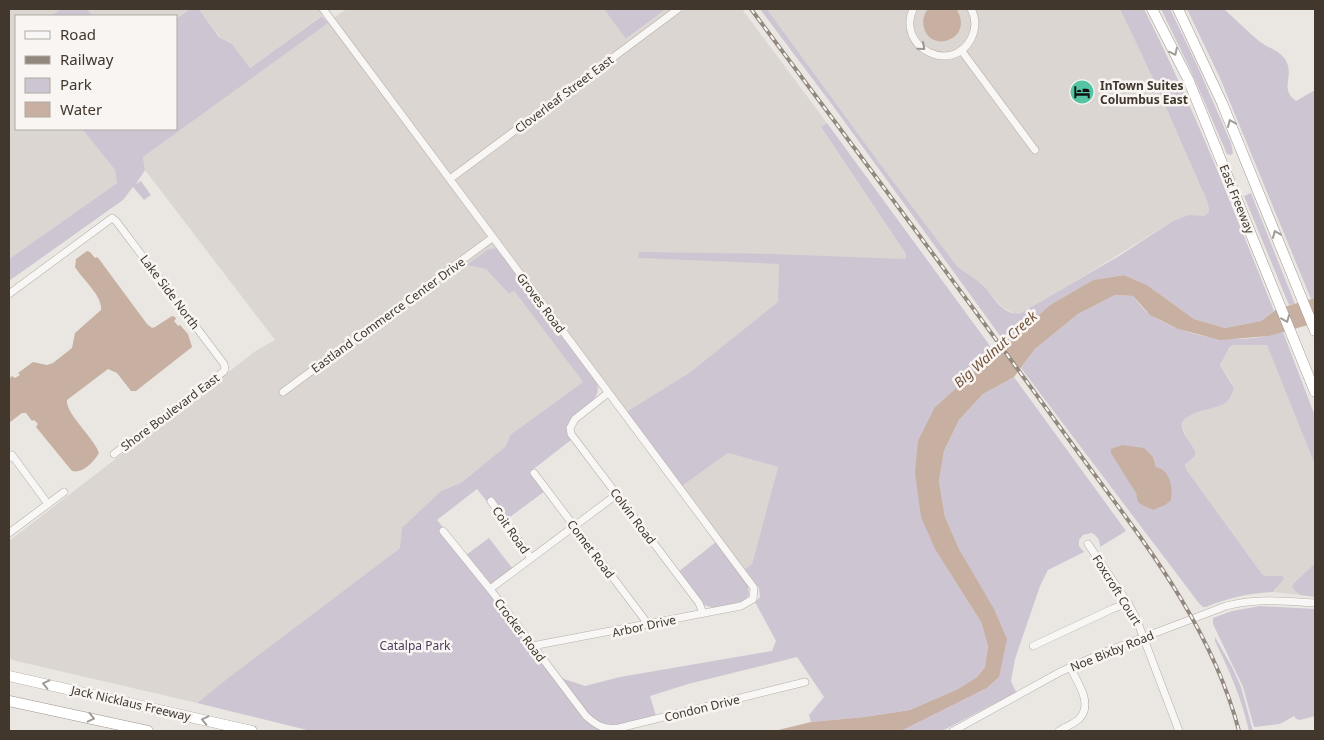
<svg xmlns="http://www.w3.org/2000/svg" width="1324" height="740" font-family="'Noto Sans',sans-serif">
<rect width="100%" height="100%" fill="#eae7e3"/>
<g fill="#dcd6d2">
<path d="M9 9H61L50 16H16V129H82L115 170 117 183 9 259Z"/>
<path d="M87 9H190L176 19V16H93Z"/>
<path d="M199 9H326L328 11 250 68 232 44 220 37Z"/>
<path d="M346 9H604L627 39 666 9H742L827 123 821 127 906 254 905 259 638 258 779 263V302L689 373 626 412 598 387 596 381 500 252 486 269 509 294 514 291 583 382 510 435 506 446 462 482 441 491 400 548 228 678 197 703 12 660 9 657V541L257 350 275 340 145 170 143 157Z"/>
<path d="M767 9H1120L1156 85 1207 201 1209 209 1208 213 1204 216H1189L1173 221 1058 292 1021 313 1015 314 1003 308 981 283 963 271 957 266 881 165Z"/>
<path d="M1233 345H1267L1270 349 1315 465V563L1293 584 1292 588 1300 595 1273 592 1276 590 1282 576H1265L1262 574 1184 466 1195 456 1182 426 1183 421 1188 416 1225 403 1232 383 1220 365 1230 348Z"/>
<path d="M728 453 778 467 752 564 745 569 720 539 682 486Z"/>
</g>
<g fill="#cec5d3" fill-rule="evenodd">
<path d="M61 9H87L93 16H50Z"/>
<path d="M190 9H199L219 37 232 44 250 68 322 16 328 23 143 157 145 170 136 184 141 181 151 195 144 200 133 187 123 200 9 281V259L117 183 115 170 82 129H176V19Z"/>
<path d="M604 9H666L626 39Z"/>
<path d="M760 9H767L881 165 957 266C964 272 972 276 979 282 993 292 1000 317 1021 313L1119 256 1173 221 1189 215 1204 216 1208 213 1209 209 1207 201 1156 85 1120 9H1144C1194 107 1233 209 1274 311L1261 321 1225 328 1194 319 1147 285 1124 275 1093 280 1050 305 1006 344 833 106Z"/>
<path d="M1161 9H1170L1197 65 1231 143 1233 153 1231 155 1227 154 1191 71Z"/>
<path d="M1187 9H1224C1235 19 1247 31 1259 41 1267 48 1278 49 1285 59 1296 77 1278 87 1296 101L1315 90V298L1311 299 1220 78Z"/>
<path d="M827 123 996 354 935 407 936 551 981 622 988 646 985 667 977 677 958 689 910 710 865 717 811 722 809 715 824 697 797 657 688 684 650 696 656 716 607 731H311L197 703 228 678 400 548 402 528 441 491 462 482 506 446 510 435 583 382 514 291 509 294 486 269 467 265 487 250 495 248 500 252 596 381C608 410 555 407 571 440L531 471 545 491 506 520 491 500 488 503 477 489 437 520 466 555 489 538 513 569 490 587 561 678 585 686 620 677 772 651 776 641 755 602 760 597 759 588 745 569 752 564 778 467 728 453 682 486 626 412 689 373 778 302 779 264 638 258 639 252 774 254 905 259 906 254 821 127Z"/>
<path d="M1251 193 1295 304 1289 305 1244 196Z"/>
<path d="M1115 295 1133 296C1138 302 1144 311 1151 315 1189 340 1241 345 1283 332L1315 416V465L1267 345H1233L1230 347 1220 365 1234 388C1232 394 1229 401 1224 404 1215 409 1179 413 1182 427 1184 435 1191 444 1195 451V456L1185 465 1186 469 1262 574 1265 576H1282L1284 579 1273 592C1247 594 1231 597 1206 607H1203L1198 602 1021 368 1035 349 1078 314ZM1153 457 1156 467 1153 510C1143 506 1139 503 1136 493Z"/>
<path d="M1014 377 1126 531 1100 547C1100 540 1098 537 1092 533L1083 535 1079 540V546L1084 552 1048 570 1040 586 1015 659 1011 681 1016 692 942 731H901L987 688 999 677 960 551 945 517 939 481 944 451 959 420 983 394Z"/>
<path d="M716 542 748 585 749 595 744 601 714 608 704 605 678 572Z"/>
<path d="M1315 563V597L1300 595 1292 588 1293 584Z"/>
<path d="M1260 606 1315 609V716L1300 720 1296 719 1294 716 1280 724 1254 727 1243 687 1213 624V618L1232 611Z"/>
<path d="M1215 637 1232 667 1241 687 1253 731H1249C1242 699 1229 670 1215 641Z"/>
</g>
<g fill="#c7b0a2">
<path d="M928 9 957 10C974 39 931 54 924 28 922 20 924 14 928 9Z"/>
<path d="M87 251 90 252 95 258 97 257 99 259 147 324 152 328 155 327 172 316 175 317 176 319 174 321 178 326 180 325 188 334 192 347 136 391H131L117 373 108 369 67 400C65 413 94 438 99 453 94 462 82 474 72 471L36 427 38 424 34 420 32 421 26 413H22L9 423V379L12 376 15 378 20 375 18 373 33 362 47 365 53 363 72 348 75 333 101 310C103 296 82 279 75 267L76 259Z"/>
<path d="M1124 275 1147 285 1194 319 1225 328 1261 321 1277 309 1315 298V323L1269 336 1220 340 1178 329 1150 315 1133 296 1115 295 1078 314 1035 349 1014 377 983 394 959 420 944 451 939 481 945 517 960 551 994 609 1007 639 999 677 987 688 901 731H774L811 722 865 717 910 710 958 689 977 677 985 667 988 646 981 622 936 551 921 517 915 473 918 441 935 407 1050 305 1093 280Z"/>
<path d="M1122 445 1144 448 1153 457 1156 467C1170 470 1173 487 1171 500L1165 505 1153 510 1144 506 1138 502 1136 493 1111 453V449Z"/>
</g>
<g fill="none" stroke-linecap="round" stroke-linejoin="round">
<defs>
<g id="minor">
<path d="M323 9 754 588 753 599 741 606 532 646"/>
<path d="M913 9C896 48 952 75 971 39 976 29 976 18 971 9"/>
<path d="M961 50 1035 150"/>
<path d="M450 179 678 9"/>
<path d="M9 294 112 218 116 221 224 364 225 369 223 372 114 454"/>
<path d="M283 392 492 238"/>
<path d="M608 393 575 419 570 428 571 434 699 603 703 613"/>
<path d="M9 458 12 455 48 504"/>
<path d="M534 473 648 624"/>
<path d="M491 501 531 558"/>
<path d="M443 531 490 589 586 716C597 726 605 730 619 728L805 682"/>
<path d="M9 533 64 492"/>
<path d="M1088 544 1128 603 1136 618 1179 731"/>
<path d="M490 589 616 495"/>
<path d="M1033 646 1112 609 1128 603"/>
<path d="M953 731 1060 672 1105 652 1226 606C1256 598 1285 601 1315 603"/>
<path d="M1059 731C1065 727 1074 724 1079 719 1094 704 1077 682 1070 667"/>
</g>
<g id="highway">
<path d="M1152 9 1188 79 1315 392"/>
<path d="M1178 9 1222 103 1315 331"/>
<path d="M9 676 252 731"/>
<path d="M9 701 148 731"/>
</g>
</defs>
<use href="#minor" stroke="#b4afa8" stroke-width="8"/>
<use href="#highway" stroke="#a0958c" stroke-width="11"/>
<use href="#minor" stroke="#f9f7f6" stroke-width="7"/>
<use href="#highway" stroke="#fff" stroke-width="10"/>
<defs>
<path id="rail" d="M751 9C855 149 960 289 1062 430 1130 525 1209 616 1239 731"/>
</defs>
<use href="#rail" stroke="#93887e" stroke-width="4"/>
<use href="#rail" stroke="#f8f5f3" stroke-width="2" stroke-dasharray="5.5" stroke-linecap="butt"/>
</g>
<defs><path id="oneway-chevron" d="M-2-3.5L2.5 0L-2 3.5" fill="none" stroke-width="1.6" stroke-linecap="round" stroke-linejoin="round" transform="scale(1.25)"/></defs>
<use stroke="#9d9791" href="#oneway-chevron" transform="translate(922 47) rotate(41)"/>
<g stroke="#a09b96">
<use href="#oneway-chevron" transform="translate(1174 52) rotate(64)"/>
<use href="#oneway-chevron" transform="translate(1231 123) rotate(-113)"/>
<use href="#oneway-chevron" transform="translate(1276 234) rotate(-112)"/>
<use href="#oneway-chevron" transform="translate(1286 319) rotate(68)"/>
<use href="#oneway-chevron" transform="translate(46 684) rotate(-167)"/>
<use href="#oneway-chevron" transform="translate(91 718) rotate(13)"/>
<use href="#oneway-chevron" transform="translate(205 720) rotate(-167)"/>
</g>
<defs>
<symbol id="hotel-disc" viewBox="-11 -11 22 22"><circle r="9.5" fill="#54c4a4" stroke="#f8f5f3"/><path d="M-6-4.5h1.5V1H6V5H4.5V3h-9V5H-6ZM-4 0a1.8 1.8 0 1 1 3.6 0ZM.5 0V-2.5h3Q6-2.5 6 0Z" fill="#111"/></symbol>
</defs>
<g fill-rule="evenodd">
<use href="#hotel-disc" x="1068" y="78" width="28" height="28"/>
</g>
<g text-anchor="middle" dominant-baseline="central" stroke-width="5" stroke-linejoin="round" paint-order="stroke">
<g font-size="12" font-weight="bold" fill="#41372c" stroke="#f8f5f3" text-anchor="start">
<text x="1100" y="85">InTown Suites<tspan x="1100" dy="14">Columbus East</tspan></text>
</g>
<g font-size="12" fill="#41372c" stroke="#f8f5f3">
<text transform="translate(564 94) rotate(-37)">Cloverleaf Street East</text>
<text transform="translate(1237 199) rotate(68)">East Freeway</text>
<text transform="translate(170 292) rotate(53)">Lake Side North</text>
<text transform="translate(541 303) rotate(53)">Groves Road</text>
<text transform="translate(388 315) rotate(-36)">Eastland Commerce Center Drive</text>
<text transform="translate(170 412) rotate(-37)">Shore Boulevard East</text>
<text transform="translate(633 516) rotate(53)">Colvin Road</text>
<text transform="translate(511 530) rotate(55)">Coit Road</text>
<text transform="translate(591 549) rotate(53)">Comet Road</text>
<text transform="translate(1117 590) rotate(58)">Foxcroft Court</text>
<text transform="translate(644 626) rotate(-12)">Arbor Drive</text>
<text transform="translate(520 630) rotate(53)">Crocker Road</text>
<text transform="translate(1112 651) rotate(-22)">Noe Bixby Road</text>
<text transform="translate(131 703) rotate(13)">Jack Nicklaus Freeway</text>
<text transform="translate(702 708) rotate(-14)">Condon Drive</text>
</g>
<g font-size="12" fill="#513b5c" stroke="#f8f5f3">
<text x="415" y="645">Catalpa Park</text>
</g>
<g font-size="14" font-style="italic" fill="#72513a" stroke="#f8f5f3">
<text transform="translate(995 349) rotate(-42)">Big Walnut Creek</text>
</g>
</g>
<rect width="1324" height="740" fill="none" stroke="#41372c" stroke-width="20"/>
<rect x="15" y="15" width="162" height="115" fill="#f8f5f3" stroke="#afa9a3"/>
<rect x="25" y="31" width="25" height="8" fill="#f9f7f6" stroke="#afa9a3"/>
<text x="60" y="40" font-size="15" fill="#41372c">Road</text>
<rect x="25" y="56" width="25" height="8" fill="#93887e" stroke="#afa9a3"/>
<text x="60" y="65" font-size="15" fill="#41372c">Railway</text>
<rect x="25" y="78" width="25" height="15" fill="#cec5d3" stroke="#afa9a3"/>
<text x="60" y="90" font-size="15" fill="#41372c">Park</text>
<rect x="25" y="102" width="25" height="15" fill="#c7b0a2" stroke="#afa9a3"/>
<text x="60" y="115" font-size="15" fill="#41372c">Water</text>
</svg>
